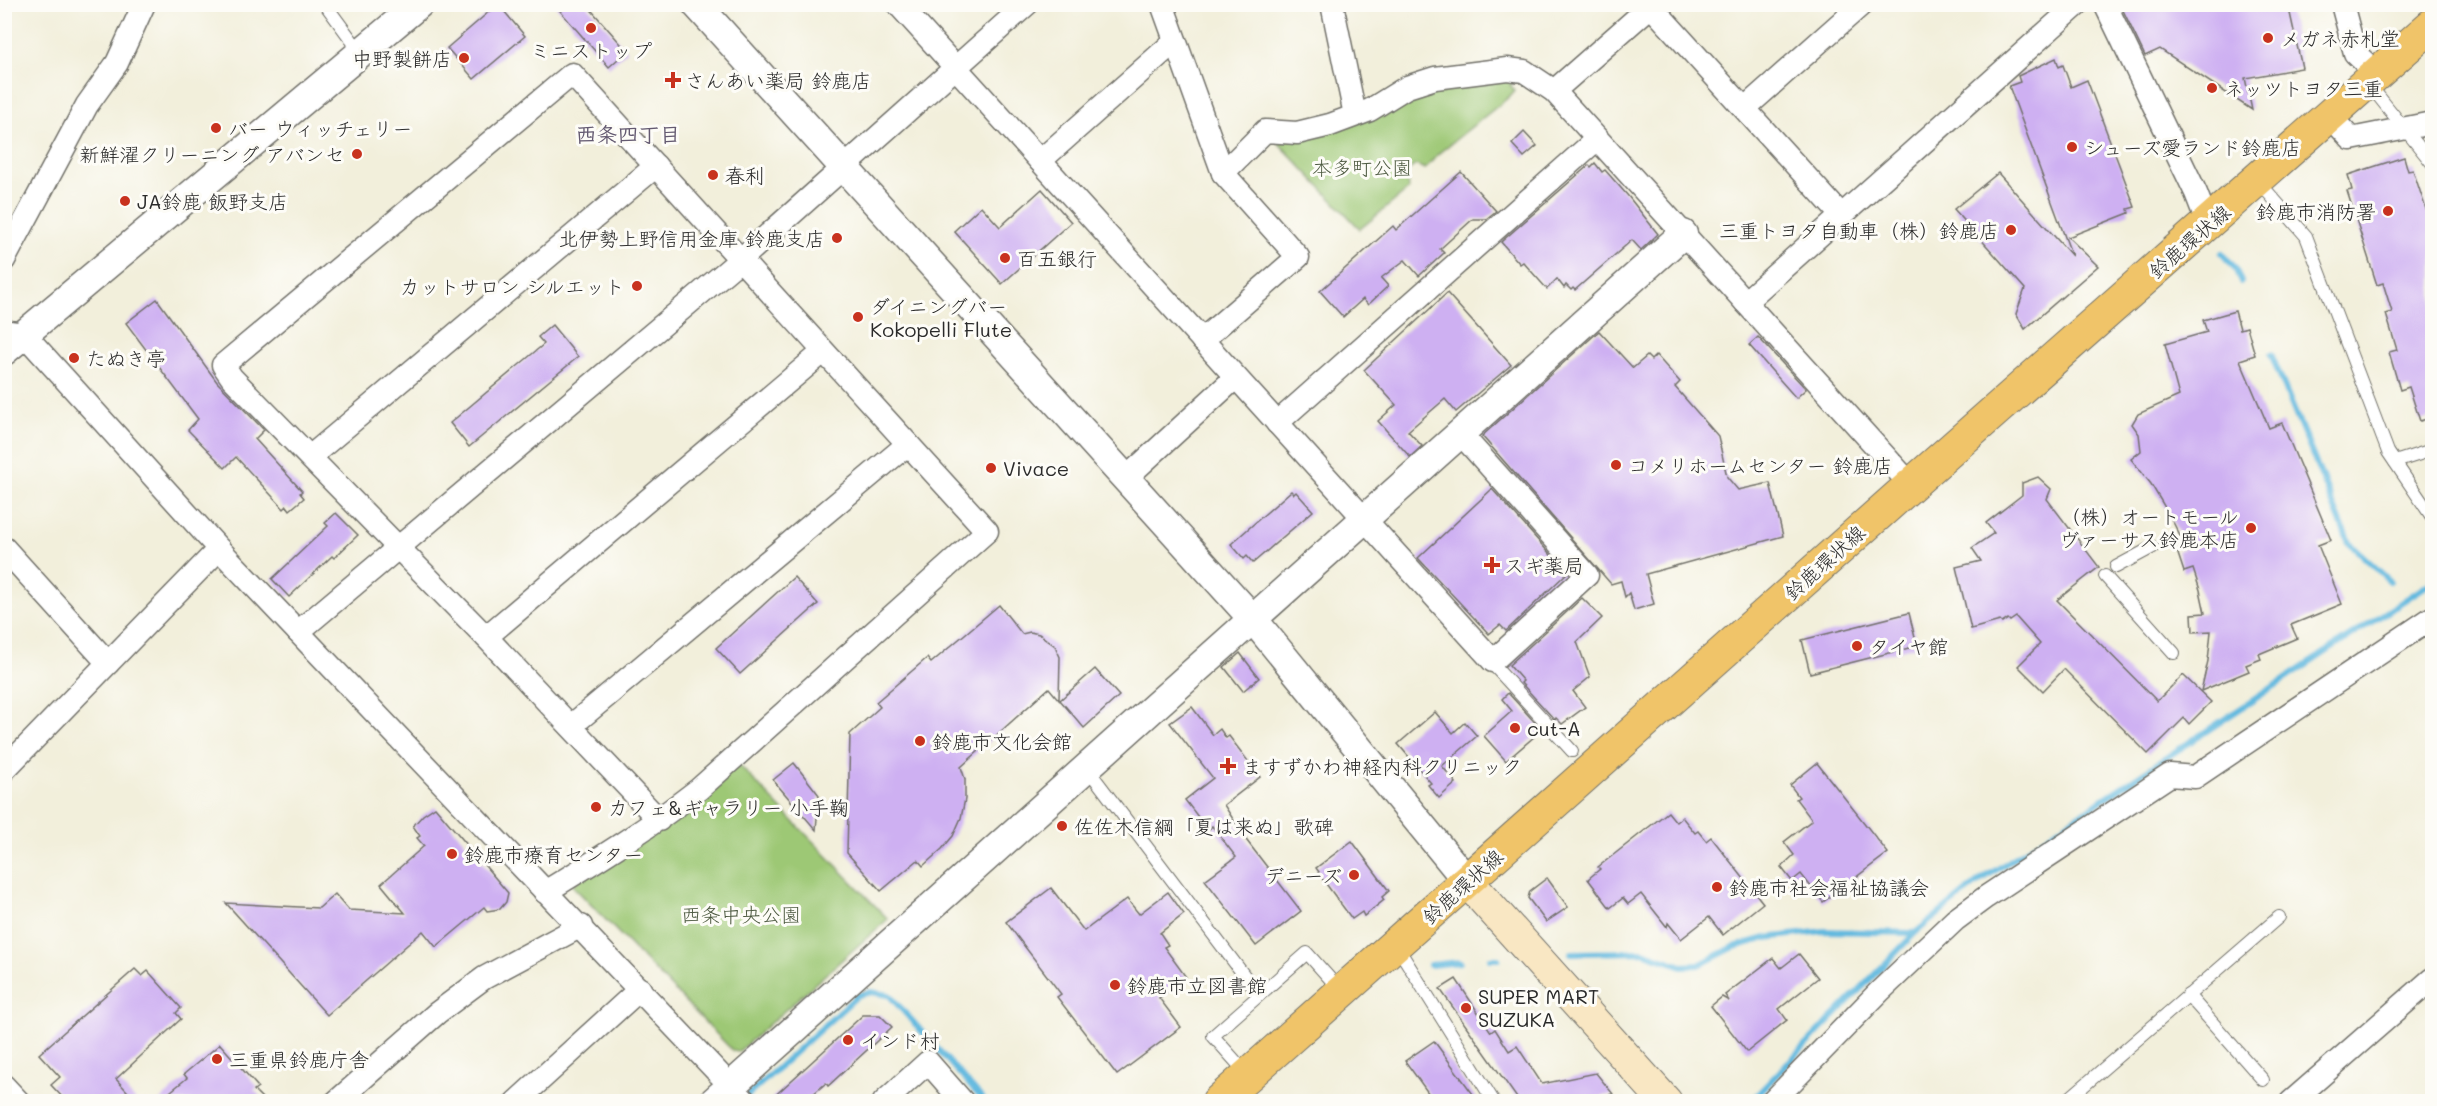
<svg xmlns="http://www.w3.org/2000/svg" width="2437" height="1106" font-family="Mali,'Klee One',sans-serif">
<rect width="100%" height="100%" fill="#fdfcf7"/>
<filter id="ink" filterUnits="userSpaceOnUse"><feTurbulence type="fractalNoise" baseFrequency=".0167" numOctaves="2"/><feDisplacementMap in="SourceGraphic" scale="12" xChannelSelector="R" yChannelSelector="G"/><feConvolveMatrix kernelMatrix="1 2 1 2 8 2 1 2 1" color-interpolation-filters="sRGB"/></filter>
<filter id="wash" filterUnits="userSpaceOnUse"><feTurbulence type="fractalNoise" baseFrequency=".008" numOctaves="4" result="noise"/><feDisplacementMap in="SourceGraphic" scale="24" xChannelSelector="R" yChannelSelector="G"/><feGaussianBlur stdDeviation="1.35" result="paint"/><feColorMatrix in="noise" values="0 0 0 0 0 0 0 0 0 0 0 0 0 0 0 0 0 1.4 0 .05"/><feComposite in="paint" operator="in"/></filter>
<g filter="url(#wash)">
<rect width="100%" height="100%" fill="#f2efdb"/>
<g fill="#9dc874" stroke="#647a50" stroke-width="1.5">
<path d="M1518 79 1510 85 1515 90 1509 97 1439 153 1425 169 1416 165 1407 171 1408 190 1360 229 1273 137 1435 84Z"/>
<path d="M738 764 888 919 739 1051H733L572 885Z"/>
</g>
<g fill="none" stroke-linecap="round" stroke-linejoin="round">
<g stroke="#62b9df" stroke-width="6">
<path d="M2222 253 2235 268 2241 282"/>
<path d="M2271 354 2349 543 2390 581"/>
<path d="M1571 953 1643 952 1682 966 1699 965 1734 947 1766 938 1824 931 1915 933"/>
<path d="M1490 959H1498"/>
<path d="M1430 965 1460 962"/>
<path d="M746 1097 858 995 871 992 889 995 985 1102"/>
<path d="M1750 1102 1915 933 1978 882 2432 582"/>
</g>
</g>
<g id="blocks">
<g fill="#ceb0f2">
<path d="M498 4 525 36 474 79 447 48Z"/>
<path d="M554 4H586L627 51 609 67Z"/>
<path d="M2120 4H2288L2302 68 2245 78 2252 110 2160 49 2145 56Z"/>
<path d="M2056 58 2059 67 2063 65 2071 87 2087 80 2135 207 2128 209 2129 213 2068 237 2098 266 2025 329 2016 314 2025 289 1954 209 1998 173 2072 256 2009 86 2020 82 2018 76Z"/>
<path d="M1524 132 1537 146 1524 157 1512 144Z"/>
<path d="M2404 157 2408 171 2413 170 2433 230V417L2420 421 2409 387 2400 390 2389 352 2397 350 2386 314 2392 312 2383 283 2377 285 2347 191 2352 190 2348 175Z"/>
<path d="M1595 163 1602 172 1605 170 1628 196 1658 234 1641 250 1632 240 1575 290 1573 288 1571 290 1566 285 1564 288 1557 279 1547 289 1523 262 1520 264 1501 242 1589 165 1591 167Z"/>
<path d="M1461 172 1496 211 1486 219H1473L1440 249 1444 253 1419 276 1405 260 1381 278 1388 286 1368 305 1363 299 1343 317 1320 291 1393 226 1396 230Z"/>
<path d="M1042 189 1071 222 1002 284 954 231 981 206 1000 227Z"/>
<path d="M1447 293 1511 365 1456 412 1445 399 1408 431 1422 446 1410 457 1378 421 1396 405 1364 370Z"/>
<path d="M157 299 217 382 264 430 255 439 302 491 300 493 304 498 290 510 287 506 284 509 236 457 225 468 188 430 198 419 126 323Z"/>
<path d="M2235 311 2240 329 2247 327 2255 355 2240 360 2269 428 2282 423 2331 540 2318 545 2342 604 2291 625 2297 638 2259 654 2261 659 2246 665 2249 671 2201 691 2208 661 2211 631 2193 632 2192 614 2205 613 2200 590 2193 569 2184 572 2177 551 2186 548 2170 516 2151 484 2131 459 2141 451 2139 434 2132 424 2138 414 2179 396 2165 344 2207 332 2203 320Z"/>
<path d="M552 325 578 357 469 447 450 423 544 344 538 337Z"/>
<path d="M1599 331 1633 368 1647 356 1651 360 1656 355 1680 382 1675 387 1718 436 1727 477 1738 490 1770 483 1783 536 1646 574 1654 604 1634 610 1629 593 1625 597 1621 581 1611 584 1482 436Z"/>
<path d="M1758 337 1806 389 1796 398 1749 345Z"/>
<path d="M2038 477 2051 489 2047 499 2099 567 2057 600 2157 701 2183 675 2211 702 2189 724 2184 718 2148 754 2064 669 2043 691 2018 666 2040 644 2016 617 2010 621 2008 619 2002 623 2000 621 1971 629 1956 567 1981 561 1972 548 1994 533 1986 523 2022 495V483Z"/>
<path d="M1492 489 1567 573 1506 631 1500 625 1489 634 1418 558Z"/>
<path d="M1291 491 1294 494 1296 492 1313 511 1253 563 1247 556 1244 559 1231 544Z"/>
<path d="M336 513 358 535 334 558 332 556 289 597 272 579 328 526 325 523Z"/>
<path d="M794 577 818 604 740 674 716 648Z"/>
<path d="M1582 598 1602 618 1577 642 1590 677 1573 691 1585 707 1562 724 1556 718 1555 720 1521 683 1523 681 1509 665Z"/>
<path d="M999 605 1022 634 1030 632 1039 634 1055 646 1060 657 1059 700 1049 688 961 767 965 779V799L961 818 953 836 942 849 923 866 918 860 881 891 847 853 850 734 880 707 876 702 927 658 931 663Z"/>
<path d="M1909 613 1917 646 1810 673 1802 640Z"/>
<path d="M1240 653 1259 678 1243 691 1224 667Z"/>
<path d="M1095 669 1119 696 1084 728 1060 700Z"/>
<path d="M1508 693 1542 730 1506 761 1484 736 1512 711 1502 699Z"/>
<path d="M1192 707 1213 735 1220 729 1226 738 1229 736 1260 777 1224 805 1247 841 1301 911 1256 946 1205 880 1236 857 1212 826 1208 830 1185 800 1213 778 1170 723Z"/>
<path d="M1435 712 1453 733 1465 722 1477 736 1442 766 1456 783 1439 798 1428 785 1431 783 1398 744Z"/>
<path d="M794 763 819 795 816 830 773 780Z"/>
<path d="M1817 763 1888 853 1823 902 1801 874 1792 881 1781 867 1794 855 1784 842 1812 820 1796 799 1799 797 1790 785Z"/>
<path d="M435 807 508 893 506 902 500 909 487 911 484 907 436 947 423 931 327 1015 226 903 319 908 335 894 349 910 405 913 381 884 424 846 417 838 420 836 413 826 423 815Z"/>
<path d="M1668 812 1676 822 1682 817 1695 833 1698 831 1706 841 1711 837 1763 903 1723 935 1709 917 1681 939 1668 923 1667 927 1641 894 1628 904 1623 898 1610 908 1588 879 1600 869 1598 867Z"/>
<path d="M1352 841 1389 891 1382 897 1384 900 1364 916 1362 912 1352 919 1318 873 1319 872 1316 868Z"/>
<path d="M1547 878 1568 907 1546 922 1528 898 1530 891Z"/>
<path d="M1051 888 1084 931 1127 899 1139 914 1168 892 1184 914 1160 933 1168 945 1164 947 1186 977 1159 998 1181 1027 1117 1075 1057 997 1061 994 1006 922Z"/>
<path d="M1799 954 1818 978 1779 1009 1787 1020 1747 1052 1711 1006 1722 997 1729 1001 1725 995 1773 958 1781 968Z"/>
<path d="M135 969 142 976 148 971 181 1008 176 1013 181 1019 116 1079 136 1101H66L51 1085 60 1077 39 1054Z"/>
<path d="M1456 979 1491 1032 1495 1029 1509 1051 1517 1046 1542 1084 1596 1073 1613 1094 1579 1101H1555L1547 1096 1519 1101 1440 989Z"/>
<path d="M863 1015H880L892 1027 828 1086 826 1083 805 1101H769Z"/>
<path d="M1434 1041 1478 1101H1434L1405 1061Z"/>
<path d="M220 1044 258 1087 254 1090 265 1101H159L187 1078 184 1074Z"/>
</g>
</g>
</g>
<g filter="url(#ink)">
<use href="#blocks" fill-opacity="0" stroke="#717069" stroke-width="1.5"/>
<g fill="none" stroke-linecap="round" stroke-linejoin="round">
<defs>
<g id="service">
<path d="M325 4 361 53"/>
<path d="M2368 83 2432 163"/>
<path d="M2258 181 2306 236 2388 452 2432 517"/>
<path d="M2395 462 2432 450"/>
<path d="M2116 567 2153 547"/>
<path d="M2105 576 2174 653"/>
<path d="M1493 661 1496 668 1572 751"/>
<path d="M1087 768 1259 995"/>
<path d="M1396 945 1494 1102"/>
<path d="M2188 995 2263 1080"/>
<path d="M1247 1074 1213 1036 1307 953 1341 991"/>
<path d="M2065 1102 2279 917"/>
</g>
<g id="minor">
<path d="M898 4 1493 661 1587 575 1460 433"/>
<path d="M1162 4 1223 173 1265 131 1297 133 1330 125 1370 110 1407 87 1435 78 1507 69 1524 71 1554 91 1911 485"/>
<path d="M1332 4 1355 115"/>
<path d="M2105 4 2196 193 2208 224"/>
<path d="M2342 4 2355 53 2377 74"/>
<path d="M1651 6 1841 215"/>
<path d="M1554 91 1653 4"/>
<path d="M1745 108 1862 4"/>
<path d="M2330 116 2351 139 2432 123"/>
<path d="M1040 161 1175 41"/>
<path d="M4 260 87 105 117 63 144 4"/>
<path d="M1745 302 2078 4"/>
<path d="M9 332 24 334 219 549 746 1102"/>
<path d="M1202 340 1298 257 1223 173"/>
<path d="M1277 423 1597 139"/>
<path d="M311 456 656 166"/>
<path d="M1126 478 1235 378"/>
<path d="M4 548 108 663"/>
<path d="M298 632 740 260 1027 4"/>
<path d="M486 637 823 352"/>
<path d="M571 726 908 444"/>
<path d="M4 770 219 549"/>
<path d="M545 892C599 859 649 828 699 789L987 531 572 74 223 365 232 378 486 637 659 820"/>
<path d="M4 1086 19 1102"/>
<path d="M336 1102 437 1013 484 978 581 926"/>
<path d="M516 1102 640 989"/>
<path d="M884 1102 928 1062 963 1102"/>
<path d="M1772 1102 1879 992 1955 920 1986 897 2170 775 2195 777 2432 618"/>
<path d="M2291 1102 2432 979"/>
</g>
<g id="tertiary">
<path d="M696 4 1252 618 1467 881"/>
<path d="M4 351 419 4"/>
<path d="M713 1102 1683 234"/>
</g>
<path id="secondary" d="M1467 881 1666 1102"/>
<path id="primary" d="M1218 1102 1911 485 2432 25"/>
</defs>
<use href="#service" stroke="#717069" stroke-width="14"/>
<use href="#minor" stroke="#717069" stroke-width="25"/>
<use href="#tertiary" stroke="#717069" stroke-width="31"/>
<use href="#secondary" stroke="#717069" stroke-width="34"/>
<use href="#primary" stroke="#717069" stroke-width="35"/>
<use href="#service" stroke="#fff" stroke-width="12"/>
<use href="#minor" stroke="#fff" stroke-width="22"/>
<use href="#tertiary" stroke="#fff" stroke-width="28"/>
<use href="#secondary" stroke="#f9e7c3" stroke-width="32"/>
<use href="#primary" stroke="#f0c469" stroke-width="33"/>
</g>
</g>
<g fill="#c8321e" stroke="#fdfcf7" stroke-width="2">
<circle cx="591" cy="28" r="6"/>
<circle cx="2268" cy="38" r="6"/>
<circle cx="464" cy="58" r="6"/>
<path d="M670 71h6v6h6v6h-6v6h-6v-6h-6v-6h6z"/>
<circle cx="2212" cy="88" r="6"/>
<circle cx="216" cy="128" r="6"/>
<circle cx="2072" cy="147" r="6"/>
<circle cx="357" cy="154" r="6"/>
<circle cx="713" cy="175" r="6"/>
<circle cx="125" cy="201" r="6"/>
<circle cx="2388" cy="211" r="6"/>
<circle cx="2011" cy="230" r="6"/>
<circle cx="837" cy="238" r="6"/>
<circle cx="1005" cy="258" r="6"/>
<circle cx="637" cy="286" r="6"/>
<circle cx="858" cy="317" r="6"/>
<circle cx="74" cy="358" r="6"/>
<circle cx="1616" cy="465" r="6"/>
<circle cx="991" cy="468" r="6"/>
<circle cx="2251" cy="528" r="6"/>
<path d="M1489 556h6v6h6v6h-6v6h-6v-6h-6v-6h6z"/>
<circle cx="1857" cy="646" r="6"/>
<circle cx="1515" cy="728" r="6"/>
<circle cx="920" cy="741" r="6"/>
<path d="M1225 757h6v6h6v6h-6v6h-6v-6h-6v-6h6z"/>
<circle cx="596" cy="807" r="6"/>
<circle cx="1062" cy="826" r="6"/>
<circle cx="452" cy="854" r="6"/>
<circle cx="1354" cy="875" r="6"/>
<circle cx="1717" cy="887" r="6"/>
<circle cx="1115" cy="985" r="6"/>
<circle cx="1466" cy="1008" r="6"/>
<circle cx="848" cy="1040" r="6"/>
<circle cx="217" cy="1059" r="6"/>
</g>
<g text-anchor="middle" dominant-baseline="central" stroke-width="6" stroke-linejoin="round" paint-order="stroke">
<g font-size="20" fill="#2b2b2b" stroke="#fdfcf7" text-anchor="start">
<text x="2280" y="38">メガネ赤札堂</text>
<text x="591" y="50" text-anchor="middle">ミニストップ</text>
<text x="452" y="58" text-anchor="end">中野製餅店</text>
<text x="685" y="80">さんあい薬局 鈴鹿店</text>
<text x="2224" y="88">ネッツトヨタ三重</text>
<text x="228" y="128">バー ウィッチェリー</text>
<text x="2084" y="147">シューズ愛ランド鈴鹿店</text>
<text x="345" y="154" text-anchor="end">新鮮濯クリーニング アバンセ</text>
<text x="725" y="175">春利</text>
<text x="137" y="201">JA鈴鹿 飯野支店</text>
<text x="2376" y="211" text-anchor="end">鈴鹿市消防署</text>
<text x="1999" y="230" text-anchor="end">三重トヨタ自動車（株）鈴鹿店</text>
<text x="825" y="238" text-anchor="end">北伊勢上野信用金庫 鈴鹿支店</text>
<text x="1017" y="258">百五銀行</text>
<text x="625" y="286" text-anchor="end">カットサロン シルエット</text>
<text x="870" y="306">ダイニングバー<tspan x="870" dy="23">Kokopelli Flute</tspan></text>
<text x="86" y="358">たぬき亭</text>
<text x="1628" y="465">コメリホームセンター 鈴鹿店</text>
<text x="1003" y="468">Vivace</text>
<text x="2239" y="516" text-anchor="end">（株）オートモール<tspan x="2239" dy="23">ヴァーサス鈴鹿本店</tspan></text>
<text x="1504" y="565">スギ薬局</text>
<text x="1869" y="646">タイヤ館</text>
<text x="1527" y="728">cut-A</text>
<text x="932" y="741">鈴鹿市文化会館</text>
<text x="1242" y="766">ますずかわ神経内科クリニック</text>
<text x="608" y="807">カフェ&amp;ギャラリー 小手鞠</text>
<text x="1074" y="826">佐佐木信綱「夏は来ぬ」歌碑</text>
<text x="464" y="854">鈴鹿市療育センター</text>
<text x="1342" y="875" text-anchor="end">デニーズ</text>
<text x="1729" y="887">鈴鹿市社会福祉協議会</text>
<text x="1127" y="985">鈴鹿市立図書館</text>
<text x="1478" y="996">SUPER MART<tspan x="1478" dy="23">SUZUKA</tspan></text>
<text x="860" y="1040">インド村</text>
<text x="229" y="1059">三重県鈴鹿庁舎</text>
</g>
<g font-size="20" fill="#4d5a41" stroke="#fdfcf7">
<text x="1362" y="167">本多町公園</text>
<text x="741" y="914">西条中央公園</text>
</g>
<g font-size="20" fill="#2b2b2b" stroke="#fdfcf7">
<text transform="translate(2189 241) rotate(-41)">鈴鹿環状線</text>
<text transform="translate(1824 562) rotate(-42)">鈴鹿環状線</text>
<text transform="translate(1462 886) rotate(-42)">鈴鹿環状線</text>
</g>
<g font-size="21" font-weight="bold" fill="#645a71" stroke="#fdfcf7">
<text x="628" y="133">西条四丁目</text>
</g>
</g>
<rect width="2437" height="1106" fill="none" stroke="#fdfcf7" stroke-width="24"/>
</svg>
